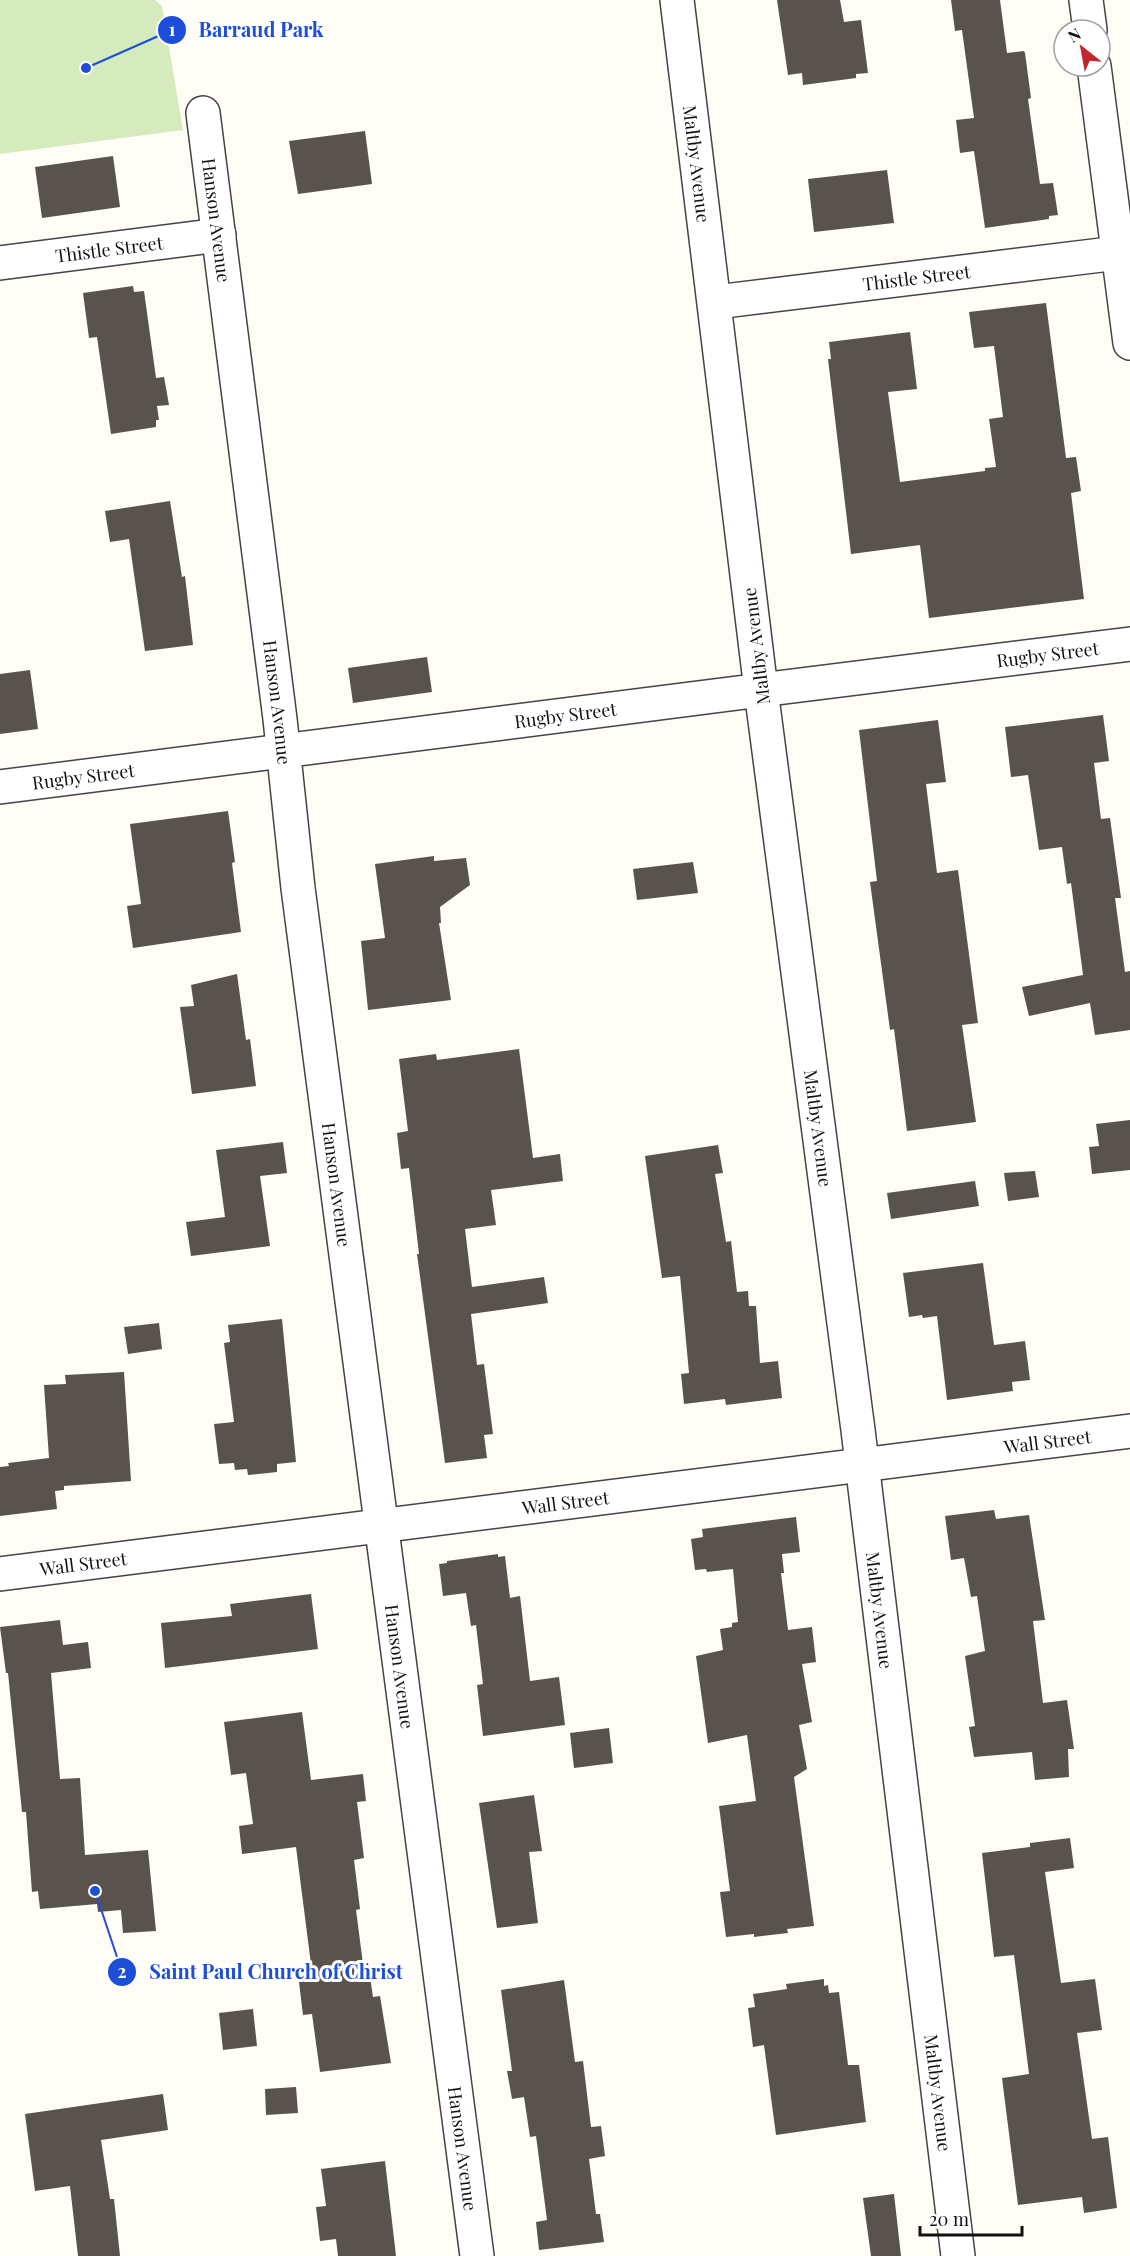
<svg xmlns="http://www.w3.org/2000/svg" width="1130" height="2256" font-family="'Playfair Display',serif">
<rect width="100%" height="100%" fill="#fffdf5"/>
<path fill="#d5ebbd" d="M0 0H155L162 6 183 130 0 154Z"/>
<g fill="#5a524d">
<path d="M777 0H840L844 22 861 20 868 73 856 74V78L803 85 802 73 788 75Z"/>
<path d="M951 0H1000L1007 53 1024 51 1025 53 1031 98 1028 99 1040 184 1053 183 1058 215 1049 216V219L985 228 974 151 960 153 956 120 974 118 962 30 955 31Z"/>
<path d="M365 131 372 184 298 194 289 141Z"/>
<path d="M113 156 120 207 42 218 35 167Z"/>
<path d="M887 170 894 223 814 232 808 179Z"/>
<path d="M133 286 134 292 144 291 156 378 164 377 169 405 157 406 159 420H156V427L111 434 97 337 89 338 83 293Z"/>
<path d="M1046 303 1066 458 1076 457 1081 491 1071 493 1084 599 929 618 920 545 851 554 828 359H831L829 342 910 332 917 389 888 392 900 482 985 471V468L996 467 989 419 1003 417 994 346 974 348 969 312Z"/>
<path d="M170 501 182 577 185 576 193 645 145 651 129 539 110 542 105 511Z"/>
<path d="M427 657 432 692 353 703 348 668Z"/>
<path d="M30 670 38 729 0 734V674Z"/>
<path d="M1103 715 1109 761 1094 763 1101 819 1110 818 1117 869 1121 898H1115L1125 972 1130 971V1030L1095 1035 1090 1003 1029 1016 1022 987 1083 975 1071 883 1067 884 1062 847 1039 850 1028 775 1011 777 1005 727Z"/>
<path d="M938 720 946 782 926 784 937 873 958 870 978 1023 962 1025 976 1122 907 1131 894 1029 890 1030 870 882 877 881 859 730Z"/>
<path d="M228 811 235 862 232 863 241 932 133 948 127 906 141 904 130 824Z"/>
<path d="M434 856V861L466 858 470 885 440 907 441 923H439L451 1000 368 1010 361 941 385 938 375 864Z"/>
<path d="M693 862 698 893 637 900 633 869Z"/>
<path d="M237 974 246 1040 250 1039 256 1086 192 1094 180 1007 194 1006 191 985Z"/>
<path d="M519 1049 533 1158 560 1154 563 1181 491 1190 496 1225 465 1229 472 1287 544 1277 548 1303 471 1314 477 1365 484 1364 493 1434 484 1435 487 1458 445 1463 417 1254H419L409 1168 401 1169 397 1133 408 1131 399 1059 436 1054 437 1060Z"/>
<path d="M1130 1120V1170L1092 1174 1089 1147 1099 1146 1096 1124Z"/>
<path d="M283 1142 287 1173 260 1176 270 1246 191 1256 186 1222 225 1217 216 1150Z"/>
<path d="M718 1145 723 1173 715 1174 726 1242 731 1241 737 1292 748 1291 749 1306H756L760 1363 778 1361 782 1398 726 1405 725 1399 684 1404 681 1374 689 1373 680 1276 662 1278 645 1156Z"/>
<path d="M1035 1171 1039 1197 1008 1201 1004 1173Z"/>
<path d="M975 1181 979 1206 891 1219 887 1193Z"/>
<path d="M983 1263 994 1345 1025 1341 1030 1380 1012 1382 1013 1391 947 1400 937 1316 923 1318 922 1315 909 1317 903 1273Z"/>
<path d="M282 1319 296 1462 277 1464V1472L248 1475 247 1469 235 1470 234 1463 219 1464 214 1424 234 1422 224 1343 230 1342 228 1325Z"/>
<path d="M159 1323 162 1349 128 1354 124 1327Z"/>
<path d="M124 1372 131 1481 64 1486V1490L55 1491 57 1509 0 1516V1467L9 1466 8 1463 49 1458 44 1385 66 1384 65 1375Z"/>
<path d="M994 1510 996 1519 1029 1515 1045 1620 1033 1621 1043 1703 1067 1700 1074 1749H1068L1069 1777 1035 1780 1032 1752 974 1757 969 1727 975 1726 965 1656 985 1651 977 1596 971 1597 964 1558 951 1560 945 1516Z"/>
<path d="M796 1517 800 1552 782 1554 784 1573H781L788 1630 812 1627 816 1662 802 1664 812 1722 799 1725 807 1769 794 1777 814 1926 787 1929 788 1933 754 1937V1934L726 1937 720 1892 730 1891 719 1806 756 1801 747 1735 708 1743 696 1656 723 1650 720 1629 732 1627V1623L738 1622 733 1569 707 1572 706 1569 695 1570 691 1539 703 1537 702 1529Z"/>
<path d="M498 1554V1557L505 1556 510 1598 520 1596 530 1681 559 1677 565 1725 483 1736 477 1685 483 1684 476 1625 471 1626 466 1593 443 1596 439 1564 447 1563V1561Z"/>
<path d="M311 1594 318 1649 165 1668 161 1623 232 1616 230 1604Z"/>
<path d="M60 1620 63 1645 88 1642 91 1668 51 1673 60 1779 80 1778 85 1855 148 1850 156 1931 123 1933 121 1910 98 1912 97 1904 40 1909 38 1891 32 1892 26 1812H22L8 1673H6L0 1627Z"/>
<path d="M302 1712 311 1780 363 1774 366 1801 357 1802 364 1858 354 1860 360 1909 356 1910 363 1964 368 1963 373 1997 380 1996 391 2063 320 2072 312 2014 303 2015 299 1982 313 1980 296 1847 242 1854 239 1826 253 1824 246 1773 231 1775 224 1722Z"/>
<path d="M609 1728 613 1763 574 1768 570 1733Z"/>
<path d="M534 1795 542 1851 529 1852 538 1923 497 1928 479 1803Z"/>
<path d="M1070 1838 1074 1868 1045 1872 1061 1983 1095 1979 1102 2030 1077 2033 1092 2139 1108 2137 1117 2208 1084 2213 1082 2197 1018 2205 1002 2078 1029 2074 1014 1955 994 1957 982 1853 1030 1847V1843Z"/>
<path d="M824 1979V1986L828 1985 829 1993 839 1992 848 2065H859L866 2122 776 2135 764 2045 753 2047 748 2008 755 2007 753 1994 787 1989 786 1984Z"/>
<path d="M564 1980 575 2062 583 2061 591 2127 601 2126 605 2156 589 2159 596 2214H600L604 2242 539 2250 536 2222 547 2220 536 2136 530 2137 524 2097 512 2099 507 2071H512L501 1990Z"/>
<path d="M253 2009 257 2046 223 2050 219 2013Z"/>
<path d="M296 2087 298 2113 266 2115 265 2089Z"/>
<path d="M163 2094 168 2130 101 2140 110 2199H114L120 2256H78L70 2186 35 2191 25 2114Z"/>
<path d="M385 2161 396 2256H338L336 2239 320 2241 316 2207 326 2206 321 2169Z"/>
<path d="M894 2194 901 2256H871L863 2198Z"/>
</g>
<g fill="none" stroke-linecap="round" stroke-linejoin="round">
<defs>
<g id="minor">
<path id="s1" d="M677 0 761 690 1130 644"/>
<path d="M1086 0 1090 30"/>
<path d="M1094 66 1130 343"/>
<path id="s2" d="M203 113 280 719 298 888 477 2256"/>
<path id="s3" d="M0 263 219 235"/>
<path id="s4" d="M716 302 1118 253"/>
<path id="s5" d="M0 1574 1130 1431"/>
</g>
<g id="tertiary">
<path id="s6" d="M0 787 761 690 858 1430 958 2256"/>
</g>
</defs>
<use href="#minor" stroke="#444" stroke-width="36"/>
<use href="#tertiary" stroke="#444" stroke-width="36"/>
<use href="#minor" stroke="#fff" stroke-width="33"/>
<use href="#tertiary" stroke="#fff" stroke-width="33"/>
</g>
<g text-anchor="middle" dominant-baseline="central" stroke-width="6" stroke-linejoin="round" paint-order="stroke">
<g font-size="18" fill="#111" stroke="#fff">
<text stroke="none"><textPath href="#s1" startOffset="165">Maltby Avenue</textPath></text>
<text stroke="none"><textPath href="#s2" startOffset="108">Hanson Avenue</textPath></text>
<text stroke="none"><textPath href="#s3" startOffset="110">Thistle Street</textPath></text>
<text stroke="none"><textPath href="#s4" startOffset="202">Thistle Street</textPath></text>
<text transform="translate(756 646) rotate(-97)">Maltby Avenue</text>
<text stroke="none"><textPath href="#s1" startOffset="984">Rugby Street</textPath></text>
<text stroke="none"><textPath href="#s2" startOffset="594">Hanson Avenue</textPath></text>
<text stroke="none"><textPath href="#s6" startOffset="570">Rugby Street</textPath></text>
<text stroke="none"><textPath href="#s6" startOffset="84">Rugby Street</textPath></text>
<text stroke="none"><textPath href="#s6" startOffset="1209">Maltby Avenue</textPath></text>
<text stroke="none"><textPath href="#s2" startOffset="1080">Hanson Avenue</textPath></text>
<text stroke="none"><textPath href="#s5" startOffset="1056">Wall Street</textPath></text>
<text stroke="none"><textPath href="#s5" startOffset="570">Wall Street</textPath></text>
<text stroke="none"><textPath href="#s5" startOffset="84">Wall Street</textPath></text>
<text stroke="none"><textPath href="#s6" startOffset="1695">Maltby Avenue</textPath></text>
<text stroke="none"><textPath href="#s2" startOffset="1566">Hanson Avenue</textPath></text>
<text stroke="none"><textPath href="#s6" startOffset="2181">Maltby Avenue</textPath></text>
<text stroke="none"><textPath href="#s2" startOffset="2052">Hanson Avenue</textPath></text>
</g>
</g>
<path fill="none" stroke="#1d4ed8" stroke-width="2" d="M86 68L172 30M95 1891L122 1972"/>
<g fill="#1d4ed8" stroke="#fff" stroke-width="2">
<circle cx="86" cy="68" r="6"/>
<circle cx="95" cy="1891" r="6"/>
<circle cx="172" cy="30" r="15"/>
<circle cx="122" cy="1972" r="15"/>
</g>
<g font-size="18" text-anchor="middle" font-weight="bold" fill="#fff">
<text x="172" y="36">1</text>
<text x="122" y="1978">2</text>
</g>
<g font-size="20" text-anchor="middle" font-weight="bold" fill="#1d4ed8" stroke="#fff" stroke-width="6" stroke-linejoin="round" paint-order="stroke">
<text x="261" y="37">Barraud Park</text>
<text x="276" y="1979">Saint Paul Church of Christ</text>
</g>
<g transform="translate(1082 48) rotate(329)"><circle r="28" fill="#ffffff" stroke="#a0a0a0" stroke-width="1.5"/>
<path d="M0-4.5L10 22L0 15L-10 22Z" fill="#c4262e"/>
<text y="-9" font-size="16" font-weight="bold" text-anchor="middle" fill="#111111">N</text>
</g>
<path d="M920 2226v9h102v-9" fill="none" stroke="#111111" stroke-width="3"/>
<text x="929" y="2226" font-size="18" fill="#111111" stroke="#ffffff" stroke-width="4.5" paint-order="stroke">20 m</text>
</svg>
